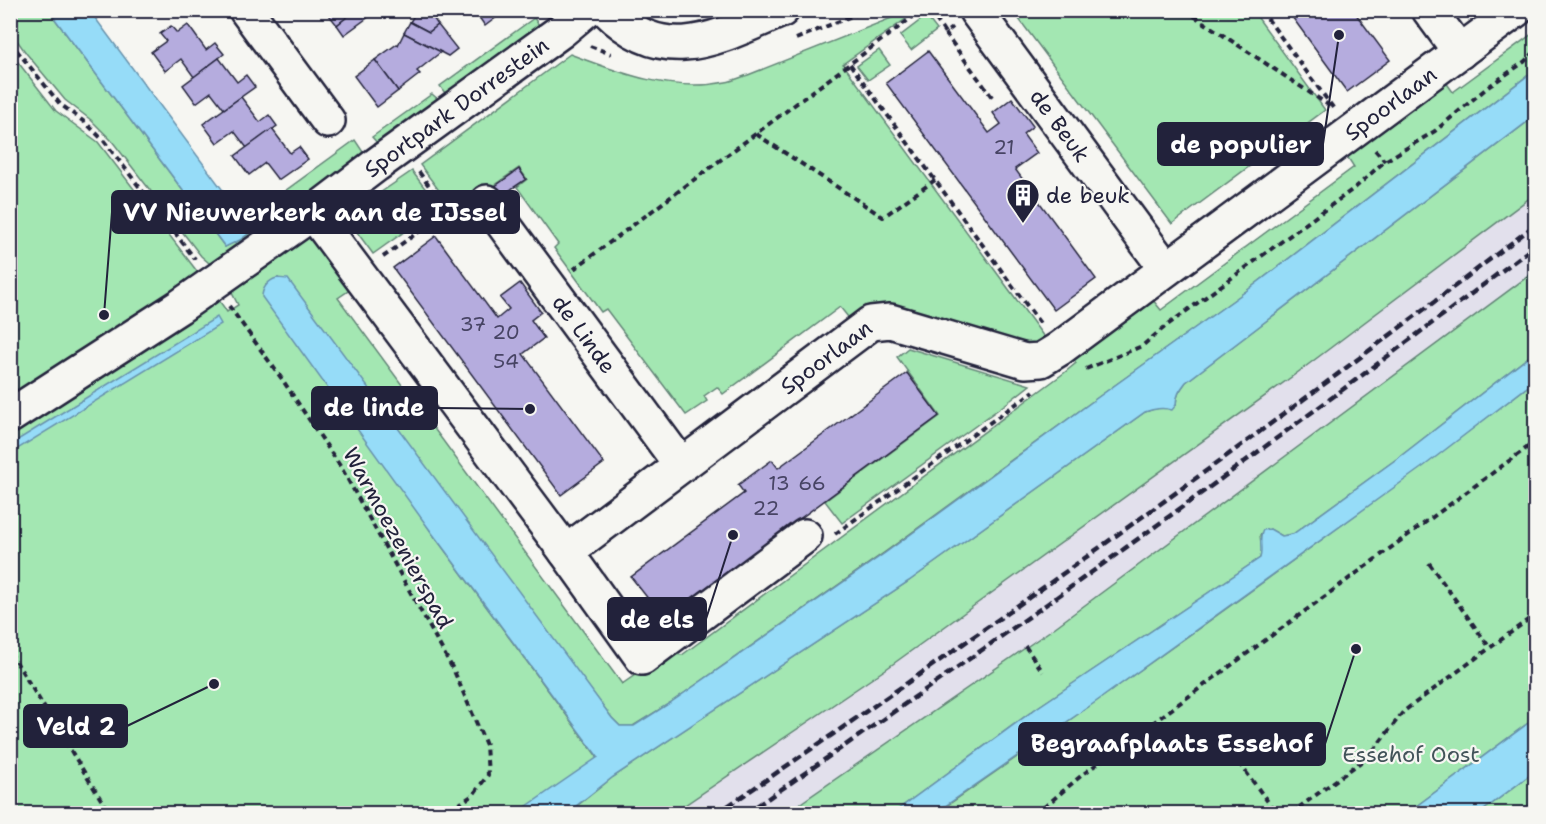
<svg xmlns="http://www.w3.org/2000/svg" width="1546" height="824" font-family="'Shantell Sans',sans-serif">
<rect width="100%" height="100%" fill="#f6f6f2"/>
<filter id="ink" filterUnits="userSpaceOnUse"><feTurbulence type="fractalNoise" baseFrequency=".0167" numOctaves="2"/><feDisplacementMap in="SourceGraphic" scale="12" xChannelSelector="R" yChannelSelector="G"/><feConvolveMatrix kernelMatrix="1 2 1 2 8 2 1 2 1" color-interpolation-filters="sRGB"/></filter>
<g filter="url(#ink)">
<path fill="#e2e0ec" d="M1535 95V369L907 813 538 814Z"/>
<g fill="#a3e7b2" stroke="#628476" stroke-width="1.5">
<path d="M10 11H49L225 247 248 234 245 220 355 140 365 155 261 229 216 269 201 256 112 141 91 120 65 100 26 53 11 32Z"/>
<path d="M909 11H917L843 64 1047 341 1035 347 852 322 840 307 723 394 717 387 704 396 707 401 686 415 606 309 601 312 554 248 558 244 517 187 527 179 519 168 455 212 420 165 570 54C620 73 672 93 726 82 734 81 741 77 748 75Z"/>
<path d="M1013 11H1253L1325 110 1172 224Z"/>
<path d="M926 16 937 30 911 50 900 36Z"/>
<path d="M534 18 541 28 447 96 440 86Z"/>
<path d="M1536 31 1535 70 1249 289 1097 398 885 552 670 703 633 726H620L612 718 278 278 266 285 432 533 598 758 517 814 11 813 10 52 56 111 98 142 196 270C205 285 218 297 227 312L238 305 229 287 296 238H310L322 244 354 287 338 298 622 684 667 653 682 655 1064 373 1076 363 1069 353 1148 294 1161 310 1354 167 1343 150 1443 78 1453 92Z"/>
<path d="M879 50 890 65 868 80 857 66Z"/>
<path d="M432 94 440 101 380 146 372 137Z"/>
<path d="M1535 116V194L1297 373 886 669 673 813 567 814 613 777 909 581 1145 412 1154 409 1176 405C1176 395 1180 390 1186 382Z"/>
<path d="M412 171 439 207 373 254 351 224 352 214 355 210Z"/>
<path d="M1535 271V352L1402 455 1293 534 1282 536 1270 529 1260 535 1262 552 1260 558 1038 707 893 813 785 814 1054 628Z"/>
<path d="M908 348 1030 385 1011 400 842 523 825 501 940 416 897 357Z"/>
<path d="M1535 381V718L1407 813 935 814C1138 673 1339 530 1535 381Z"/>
<path d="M1535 771V801L1519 813H1480Z"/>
</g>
<g fill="#96dcf8" stroke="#6892ac" stroke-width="1.5">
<path d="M49 11H90L245 220 248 234 240 240 225 247Z"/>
<path d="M1535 70V116L1186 382C1180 390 1176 395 1176 405L1172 410C1162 407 1154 409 1145 412L909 581 613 777 567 813H517L598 757 432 533 262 297C262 289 268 280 277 278 278 278 286 279 288 279L612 718 620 726H634L670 703 885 553 1097 398 1249 289Z"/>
<path d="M217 317 221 324 11 453V444Z"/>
<path d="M1535 352V381L1424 466 1097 701 935 813H893L1038 707 1260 558C1263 549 1258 539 1263 530L1270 529 1282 536 1293 534 1402 455Z"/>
<path d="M1535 718V771L1480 813H1407Z"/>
</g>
<g fill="#b5acde" stroke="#22223b" stroke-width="1.5">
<path d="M336 10H356L337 25 329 15Z"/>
<path d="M356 10H372L374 13 344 35 337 25Z"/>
<path d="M415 10H428L438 25 429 32 410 22 416 12Z"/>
<path d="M474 10H506L485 26Z"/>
<path d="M1287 10H1353L1390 60 1347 92Z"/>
<path d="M410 22 429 32 438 25 457 49 448 56 404 33Z"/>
<path d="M188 25 206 50 215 43 224 54 194 77 181 59 165 71 151 52 166 41 160 34 171 26 177 33Z"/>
<path d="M404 33 441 52 417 71 420 74 398 91 375 60 397 44 398 45Z"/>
<path d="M928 51 989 133 1001 124 993 113 1012 98 1033 126 1023 134 1037 153 1015 169 1096 279 1054 310 886 83Z"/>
<path d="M219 58 237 82 246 75 255 87 224 109 211 92 196 103 183 85Z"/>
<path d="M375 60 398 91 377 107 354 76Z"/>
<path d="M241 97 260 122 269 115 277 126 247 148 234 131 217 143 203 124Z"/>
<path d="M272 129 290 153 299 147 308 159 278 180 265 163 249 175 235 156Z"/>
<path d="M519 169 526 179 501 196 494 187Z"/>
<path d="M436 236 497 319 509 309 500 298 520 283 541 312 531 320 544 338 523 354 604 463 561 495 393 268Z"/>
<path d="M907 373 939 416 664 619 631 577 744 493 738 485 746 479 772 460 778 468Z"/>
</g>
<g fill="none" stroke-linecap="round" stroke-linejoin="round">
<defs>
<g id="minor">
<path d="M246 10 328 121"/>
<path d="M607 10C666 69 718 37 782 10"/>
<path d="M1429 10 1460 52"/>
<path id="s1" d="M976 11 1166 269"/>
<path id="s2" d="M487 202 681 465"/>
<path id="s3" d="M313 213 566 552 871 323 890 321 1025 361 1041 360 1059 349 1516 10"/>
<path id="s4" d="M10 416 179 307 313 213 376 165 561 31 586 10"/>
<path d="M566 552 642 658 805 536"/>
</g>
</defs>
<use href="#minor" stroke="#22223b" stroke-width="38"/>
<g stroke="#22223b" stroke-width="4" stroke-dasharray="6 4.5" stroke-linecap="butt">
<path d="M930 10 945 33 953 27"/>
<path d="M1185 10 1330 106"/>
<path d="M1261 10 1334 109"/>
<path d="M945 33 992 97"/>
<path d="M796 39 866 10"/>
<path d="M10 42 60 104 87 124 104 141 195 259"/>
<path d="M590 46 611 54"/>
<path d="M850 64 1042 326"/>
<path d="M756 134 883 217 935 180"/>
<path d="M1375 150 1385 161"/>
<path d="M419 172 447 211"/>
<path d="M383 257 458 204"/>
<path d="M574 269 922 10"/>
<path d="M229 306 282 379 342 469 454 671 486 745 488 775 473 795 444 814"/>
<path d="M1086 369 1142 346 1166 326 1356 187 1385 161 1435 131 1488 87 1524 62 1536 51"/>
<path d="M835 534 1034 391"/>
<path d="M1429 563 1490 648"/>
<path d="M1025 646 1043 672"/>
<path d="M10 652 110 814"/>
<path d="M1214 729 1277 814"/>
<path d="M1036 814 1082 775 1536 441"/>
<path d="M1290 814 1369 756 1404 711 1536 614"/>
</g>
<use href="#minor" stroke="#f6f6f2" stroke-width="33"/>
<g stroke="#22223b" stroke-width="4.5" stroke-dasharray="9 4.5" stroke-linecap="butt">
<path d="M716 814C995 625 1269 430 1536 224"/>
<path d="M745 814C1014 631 1277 441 1536 245"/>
</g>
</g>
</g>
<defs>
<symbol id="building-pin" viewBox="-11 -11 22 30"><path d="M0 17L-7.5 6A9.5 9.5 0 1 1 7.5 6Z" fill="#22223b" stroke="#f6f6f2"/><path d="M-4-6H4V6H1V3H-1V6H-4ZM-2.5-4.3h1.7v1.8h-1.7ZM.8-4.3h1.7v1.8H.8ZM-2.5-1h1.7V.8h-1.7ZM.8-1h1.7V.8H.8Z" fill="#fff"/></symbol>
</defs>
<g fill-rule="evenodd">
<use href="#building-pin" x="1004" y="176" width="38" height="52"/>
</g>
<g text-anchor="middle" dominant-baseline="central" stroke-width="4.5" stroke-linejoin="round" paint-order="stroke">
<g font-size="20" fill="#474464">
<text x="1004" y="147">21</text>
<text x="473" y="324">37</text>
<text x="506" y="332">20</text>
<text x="506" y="361">54</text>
<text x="779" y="483">13</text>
<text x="812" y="483">66</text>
<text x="766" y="508">22</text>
</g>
<g font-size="22" fill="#22223b" stroke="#f6f6f2">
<text stroke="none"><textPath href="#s3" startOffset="1414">Spoorlaan</textPath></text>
<text stroke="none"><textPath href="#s4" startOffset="543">Sportpark Dorrestein</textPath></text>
<text stroke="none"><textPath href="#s1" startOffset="142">de Beuk</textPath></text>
<text stroke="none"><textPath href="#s2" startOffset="164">de Linde</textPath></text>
<text stroke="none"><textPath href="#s3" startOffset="748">Spoorlaan</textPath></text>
<text transform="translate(398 538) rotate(61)">Warmoezenierspad</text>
</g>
<g font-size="22" fill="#22223b" stroke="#f6f6f2" text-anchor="start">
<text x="1046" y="195">de beuk</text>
</g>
<g font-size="22" fill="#425359" stroke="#f6f6f2">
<text x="1411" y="754">Essehof Oost</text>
</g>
</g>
<path fill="none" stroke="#22223b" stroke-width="2" d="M1339 35L1323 144M104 315L112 212M530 409L437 408M733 535L706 619M214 684L127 726M1356 649L1325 744"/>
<g fill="#22223b" stroke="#f6f6f2" stroke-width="2">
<circle cx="1339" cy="35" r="6"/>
<circle cx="104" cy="315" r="6"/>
<circle cx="530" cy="409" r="6"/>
<circle cx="733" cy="535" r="6"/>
<circle cx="214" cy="684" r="6"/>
<circle cx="1356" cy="649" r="6"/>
</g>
<g fill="#22223b" stroke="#22223b" stroke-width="2">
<rect x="1158" y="123" width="165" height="42" rx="6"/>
<rect x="112" y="191" width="407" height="42" rx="6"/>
<rect x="312" y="387" width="125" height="42" rx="6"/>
<rect x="608" y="598" width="98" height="42" rx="6"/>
<rect x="24" y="705" width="103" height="42" rx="6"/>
<rect x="1019" y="723" width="306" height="42" rx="6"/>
</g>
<g font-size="24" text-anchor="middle" font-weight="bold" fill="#fff">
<text x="1241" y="153">de populier</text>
<text x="315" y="221">VV Nieuwerkerk aan de IJssel</text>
<text x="374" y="416">de linde</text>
<text x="657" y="628">de els</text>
<text x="76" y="735">Veld 2</text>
<text x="1172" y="752">Begraafplaats Essehof</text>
</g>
<rect width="1546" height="824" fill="none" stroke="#f6f6f2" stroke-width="36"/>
<rect x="18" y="18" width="1510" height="788" fill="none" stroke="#22223b" stroke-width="2" filter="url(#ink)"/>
</svg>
